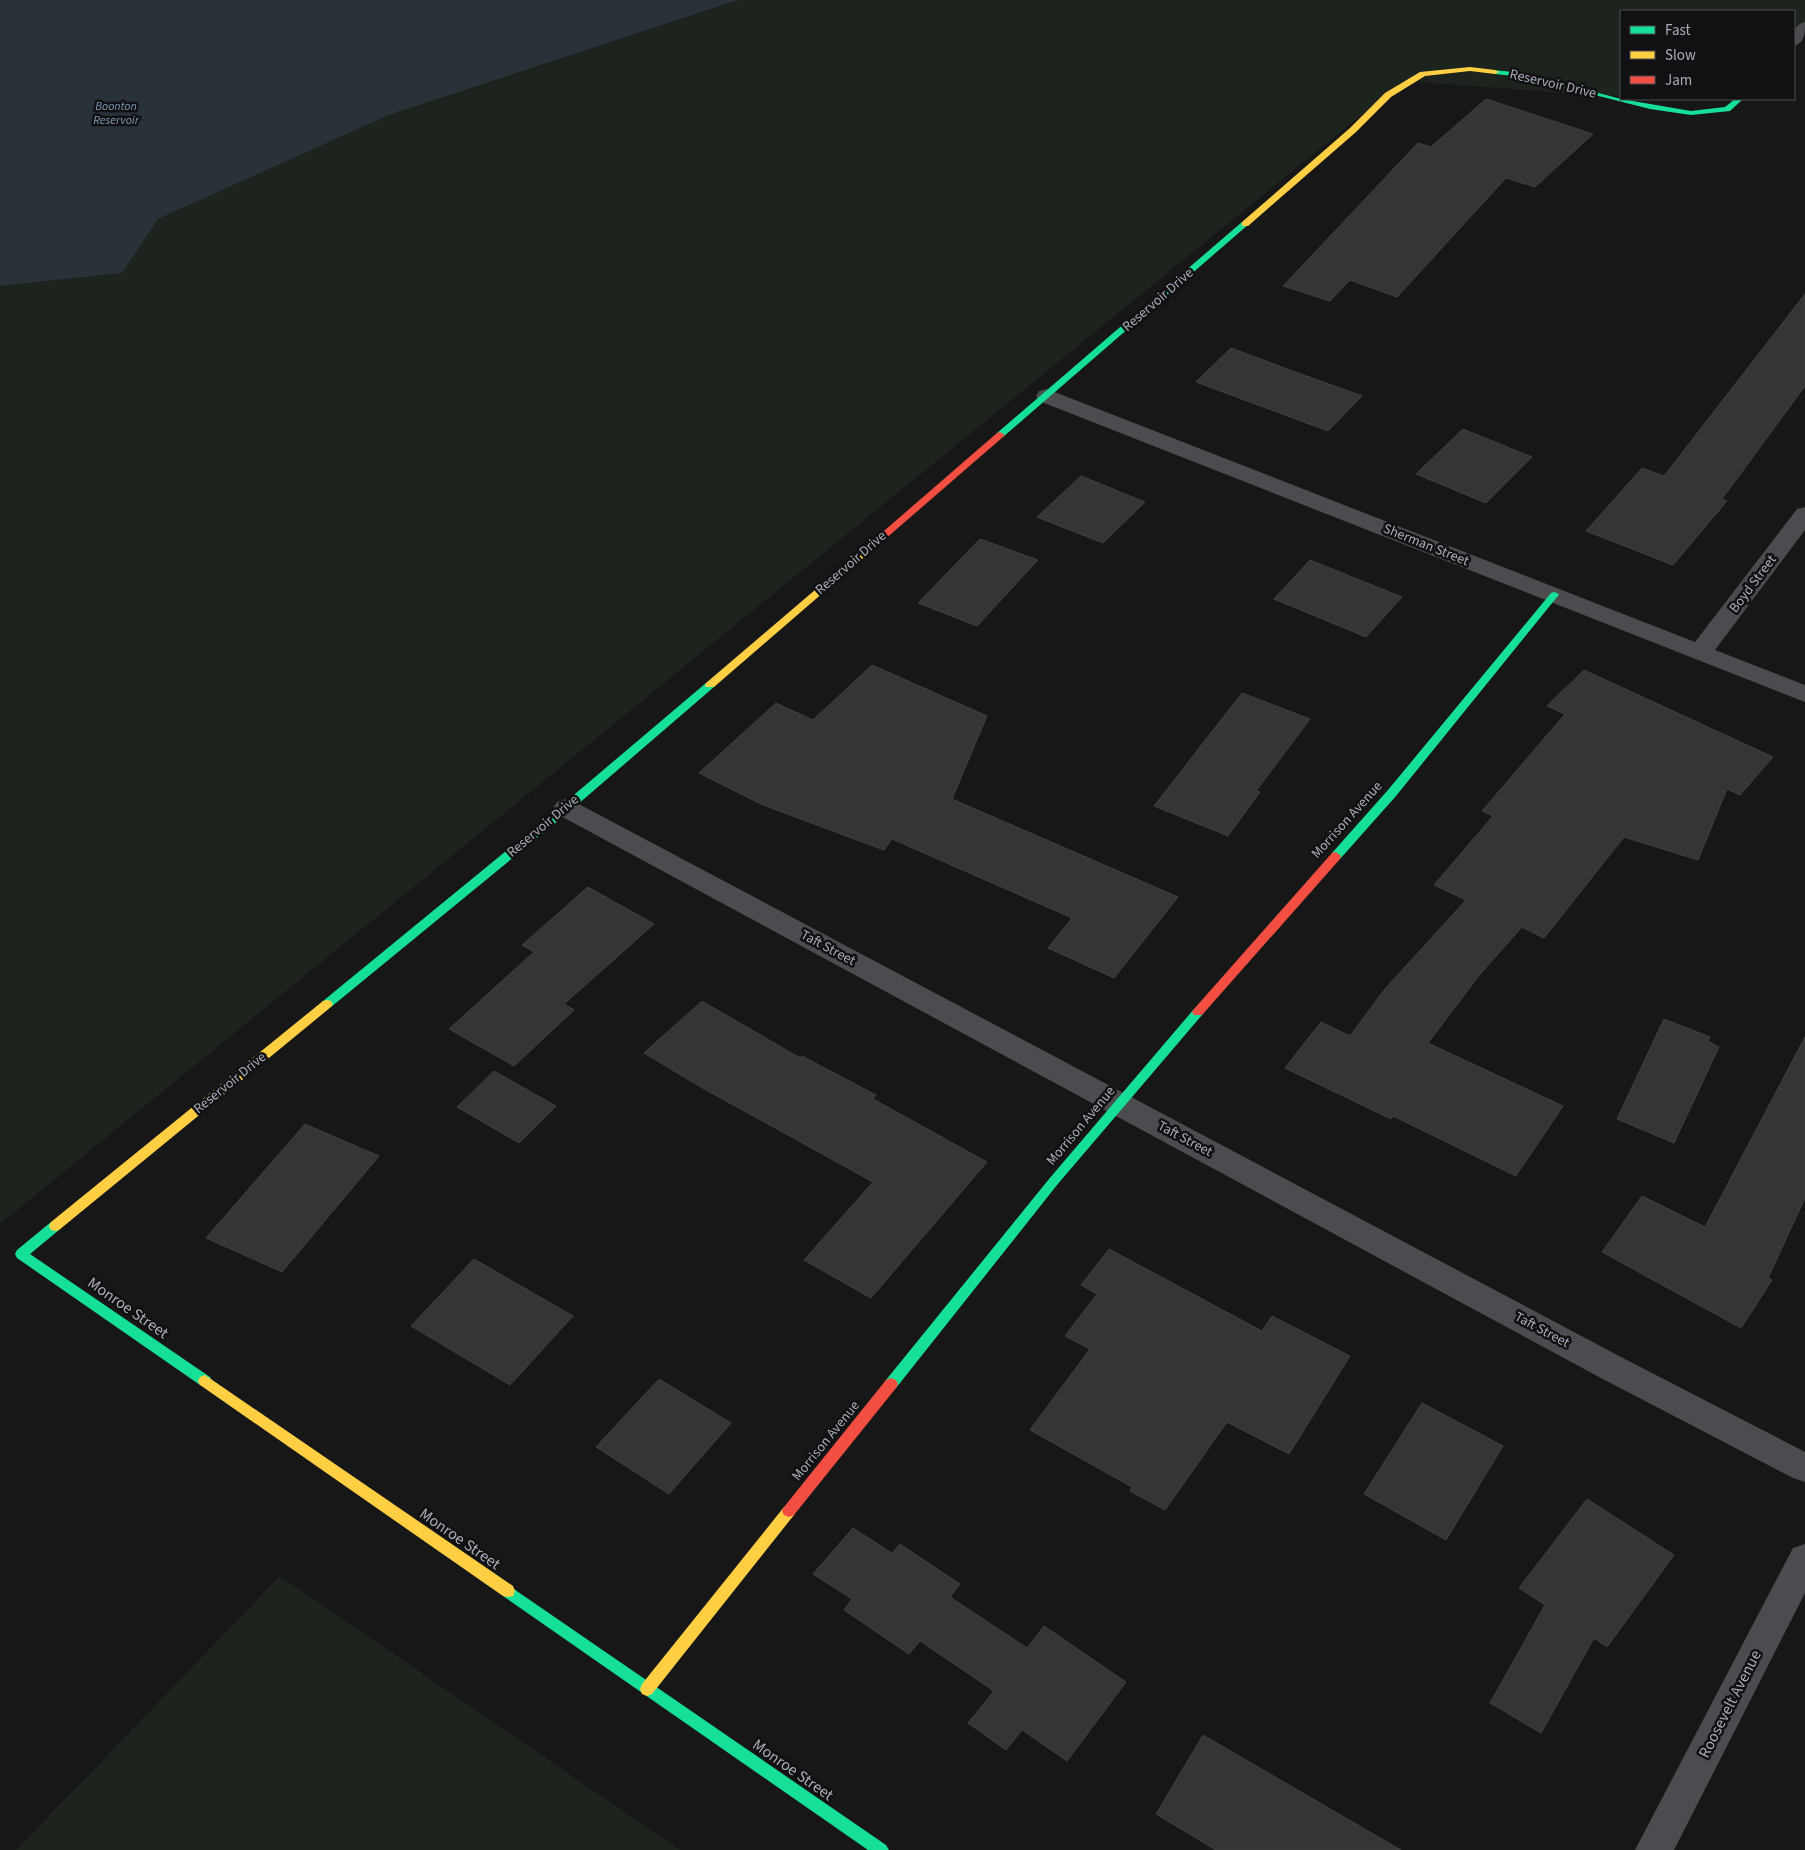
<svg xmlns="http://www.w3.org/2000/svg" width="1805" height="1850" font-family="'Source Sans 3',sans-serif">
<rect width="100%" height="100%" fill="#171717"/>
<g fill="#1d241e">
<path d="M738 0H1805V35L1794 47V11H1621V97L1403 81 0 1224V286L122 273 158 219 389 115Z"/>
<path d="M280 1576 680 1850H16Z"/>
</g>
<path fill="#2a3239" d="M0 0H738L389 115 158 219 122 273 0 286Z"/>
<g fill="#353536" stroke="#3f4043">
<path d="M1486 99 1593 134 1535 187 1506 178 1397 297 1350 280 1330 301 1283 286 1418 143 1431 147Z"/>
<path d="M1805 294V386L1722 499 1727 501 1673 565 1586 531 1642 468 1664 476Z"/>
<path d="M1231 348 1279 366 1362 396 1328 431 1196 382Z"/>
<path d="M1463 429 1532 457 1486 503 1416 474Z"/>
<path d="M1081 476 1145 502 1103 543 1037 517Z"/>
<path d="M980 539 1038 560 977 626 918 603Z"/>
<path d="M1310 560 1402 597 1366 637 1274 599Z"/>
<path d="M872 665 987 716 952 799 1178 897 1114 978 1048 948 1072 918 892 839 884 850 763 805 699 773 776 703 813 720Z"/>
<path d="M1584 670 1773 757 1740 795 1727 789 1698 860 1624 837 1544 938 1522 927 1481 973 1428 1043 1563 1106 1516 1176 1393 1116 1391 1119 1285 1068 1321 1022 1350 1036 1384 990 1466 900 1434 885 1493 816 1482 811 1565 714 1547 706Z"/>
<path d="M1242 693 1310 719 1256 791 1260 792 1228 836 1154 806Z"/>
<path d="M588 887 654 924 564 1004 574 1010 514 1066 449 1029 534 952 522 945Z"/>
<path d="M702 1001 800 1058 802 1056 876 1095 873 1099 987 1162 871 1298 804 1260 873 1182 699 1086 644 1053Z"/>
<path d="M1664 1019 1710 1037 1708 1041 1719 1047 1674 1143 1617 1119Z"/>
<path d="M1805 1037V1198L1768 1278 1772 1280 1741 1328 1602 1252 1642 1196 1705 1227Z"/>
<path d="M494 1071 556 1106 519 1143 457 1107Z"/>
<path d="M305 1124 379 1156 282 1272 206 1238Z"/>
<path d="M1109 1249 1262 1331 1272 1316 1350 1356 1289 1454 1227 1422 1165 1510 1130 1491 1132 1487 1030 1430 1090 1349 1065 1336 1097 1294 1081 1285Z"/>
<path d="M474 1259 573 1316 510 1385 411 1326Z"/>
<path d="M659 1379 731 1423 669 1494 596 1447Z"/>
<path d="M1422 1403 1503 1446 1446 1540 1364 1494Z"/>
<path d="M1587 1499 1674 1555 1607 1647 1594 1638 1541 1733 1490 1703 1545 1605 1519 1588Z"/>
<path d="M853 1528 892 1553 900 1544 960 1584 950 1597 1027 1648 1044 1626 1126 1682 1067 1761 1022 1730 1006 1750 968 1723 994 1691 920 1641 909 1654 844 1610 852 1599 813 1574Z"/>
<path d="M1203 1735 1401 1850H1216L1156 1814Z"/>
</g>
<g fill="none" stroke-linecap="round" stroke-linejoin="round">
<g fill="#4b4c50" fill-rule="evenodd">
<path d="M1805 22C1805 33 1805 43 1794 46 1794 35 1792 25 1805 22Z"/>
<path d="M1047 389 1695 642 1797 509 1805 507V530L1715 650 1805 685V702L1039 401 1036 396 1039 391Z"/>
<path d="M566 799 575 802 1621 1357 1805 1452V1482L1793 1478 1599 1377 557 814 553 808 557 802Z"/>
<path d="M1805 1544V1593L1674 1850H1635L1793 1548Z"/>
</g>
<g fill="#16e098" fill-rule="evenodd">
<path d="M1492 70 1524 73 1621 99 1691 111 1725 107 1735 99H1743L1730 111 1691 115 1650 109 1524 77 1495 74 1491 72Z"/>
<path d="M1242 222 1249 224 1003 437H997V433Z"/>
<path d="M1554 592 1557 593 1559 595 1557 597 1396 796 1340 859H1332L1331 856 1332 853 1388 790 1551 593Z"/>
<path d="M710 682 714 683 715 685 714 687 570 811 331 1007H323L321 1004 323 1001 562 805 706 683Z"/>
<path d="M1198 1008 1202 1009 1204 1012 1202 1015 1057 1185 896 1388 891 1390 886 1388 884 1384 886 1380 1049 1179 1194 1009Z"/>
<path d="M55 1221 59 1222 61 1226 59 1230 30 1254 210 1377 212 1381 210 1385 205 1387 200 1385 17 1258 15 1254 17 1250 51 1222Z"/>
<path d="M508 1585 886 1845 889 1850H868L503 1596 501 1591 503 1586Z"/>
</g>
<g fill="#ffcf43" fill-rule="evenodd">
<path d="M1470 67 1495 70 1499 72 1495 74 1470 71 1425 76 1391 97 1356 132 1248 226H1242V222L1350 128 1385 93 1420 72Z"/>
<path d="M873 542 876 543 878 545 876 547 714 687H706L705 685 706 683 870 543Z"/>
<path d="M327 1000 331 1001 333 1004 331 1007 59 1230 55 1231 51 1230 49 1226 51 1222 323 1001Z"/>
<path d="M205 1375 513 1586 515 1591 513 1596 508 1597 503 1596 200 1385 198 1381 200 1377Z"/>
<path d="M789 1505 794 1507 796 1511 794 1515 652 1694 647 1696 642 1694 640 1689 642 1684 784 1507Z"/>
</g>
<g fill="#f24e42" fill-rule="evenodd">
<path d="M1000 432 1005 435 1003 437 876 547H870L868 545 870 543 997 433Z"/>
<path d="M1336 852 1341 856 1340 859 1202 1015H1194L1192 1012 1194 1009 1332 853Z"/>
<path d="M891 1378 896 1380 898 1384 896 1388 794 1515 789 1517 784 1515 782 1511 784 1507 886 1380Z"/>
</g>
</g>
<g text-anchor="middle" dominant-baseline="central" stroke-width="5" stroke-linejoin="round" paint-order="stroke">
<g font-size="12" font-style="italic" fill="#7f9bb3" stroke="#111113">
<text x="116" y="106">Boonton<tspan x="116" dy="14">Reservoir</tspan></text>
</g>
<g font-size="14" fill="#a8adb8" stroke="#111113">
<text transform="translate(1553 84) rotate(13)">Reservoir Drive</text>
<text transform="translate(1158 300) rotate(-41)">Reservoir Drive</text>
<text transform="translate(1426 545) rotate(22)">Sherman Street</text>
<text transform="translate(851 563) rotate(-41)">Reservoir Drive</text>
<text transform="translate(1753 584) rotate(-53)">Boyd Street</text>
<text transform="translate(1347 820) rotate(-48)">Morrison Avenue</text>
<text transform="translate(543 826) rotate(-40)">Reservoir Drive</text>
<text transform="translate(828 948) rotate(28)">Taft Street</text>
<text transform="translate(230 1083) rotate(-39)">Reservoir Drive</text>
<text transform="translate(1081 1126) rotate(-50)">Morrison Avenue</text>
<text transform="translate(1185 1139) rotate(28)">Taft Street</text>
<text transform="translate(1542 1330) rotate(28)">Taft Street</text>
<text transform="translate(826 1441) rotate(-51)">Morrison Avenue</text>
</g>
<g font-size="16" fill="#a8adb8" stroke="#111113">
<text transform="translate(128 1308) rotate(35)">Monroe Street</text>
<text transform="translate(460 1539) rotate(35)">Monroe Street</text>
<text transform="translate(1730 1704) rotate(-63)">Roosevelt Avenue</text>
<text transform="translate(793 1770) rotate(35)">Monroe Street</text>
</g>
</g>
<rect x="1620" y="10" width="175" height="90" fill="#111113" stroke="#4d4f55"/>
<rect x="1630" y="26" width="25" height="8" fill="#16e098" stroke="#4d4f55"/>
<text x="1665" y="35" font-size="15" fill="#a8adb8">Fast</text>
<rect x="1630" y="51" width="25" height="8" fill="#ffcf43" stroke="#4d4f55"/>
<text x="1665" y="60" font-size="15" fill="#a8adb8">Slow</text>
<rect x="1630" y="76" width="25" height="8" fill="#f24e42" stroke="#4d4f55"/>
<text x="1665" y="85" font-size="15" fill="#a8adb8">Jam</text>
</svg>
